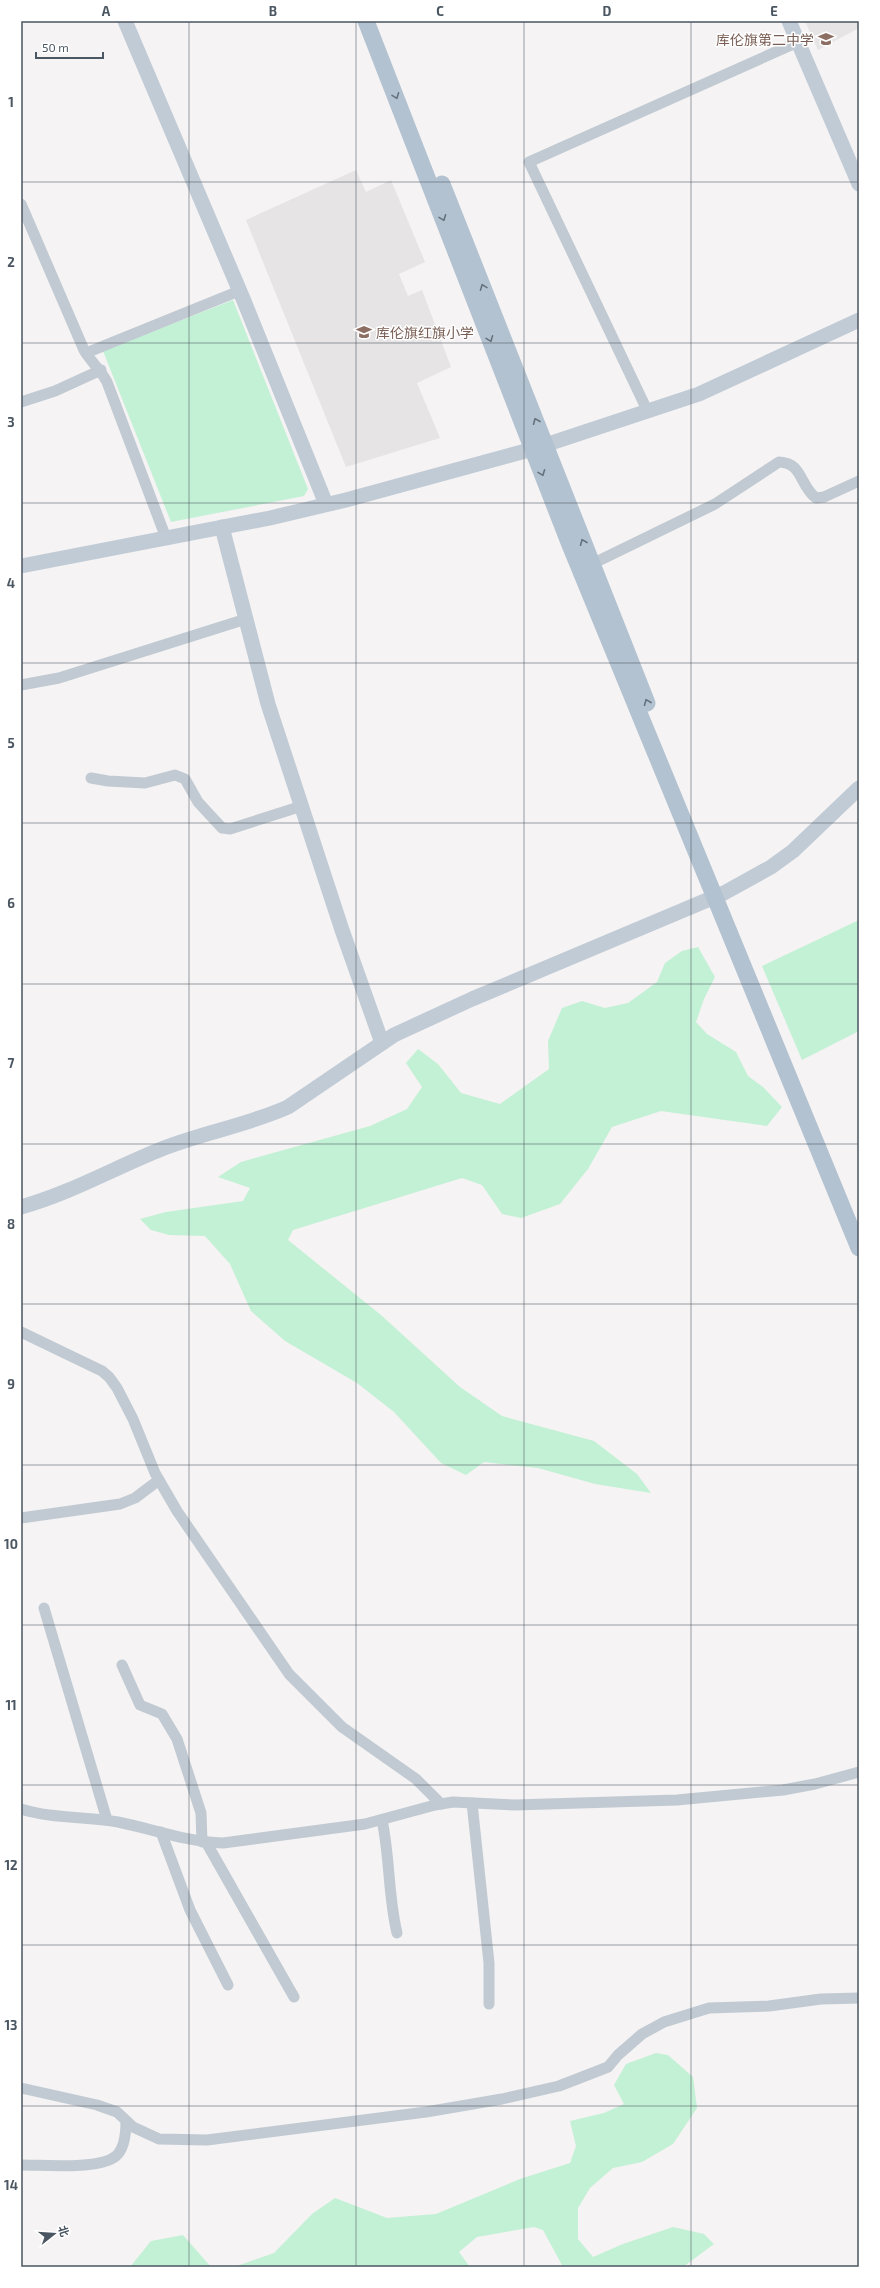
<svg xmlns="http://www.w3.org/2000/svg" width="880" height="2288" font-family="'Exo 2','Noto Sans SC',sans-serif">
<rect width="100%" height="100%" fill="#f5f3f3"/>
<g fill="#e6e4e5">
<path d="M805 21H859V28L818 50Z"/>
<path d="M356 170 366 192 391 180 425 262 399 274 408 296 422 290 451 367 417 383 440 438 346 467 246 220Z"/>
</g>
<g fill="#c3f1d5">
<path d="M233 300 308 489 304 496 171 522 103 351Z"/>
<path d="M859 920V1031L802 1060 762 966Z"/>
<path d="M698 947 715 977 704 999 696 1022 707 1034 736 1052 748 1076 763 1087 782 1107 767 1126 661 1111 612 1127 588 1169 560 1204 521 1218 502 1214 482 1185 462 1178 293 1230 288 1240 381 1315 460 1387 502 1416 594 1441 637 1474 651 1493 595 1484 538 1468 484 1462 466 1475 441 1463 394 1412 357 1383 285 1341 251 1311 230 1264 205 1236 169 1235 151 1230 140 1219 166 1212 243 1201 250 1188 218 1177 241 1162 370 1126 407 1109 422 1087 406 1063 418 1049 438 1064 461 1093 500 1104 549 1069 548 1041 562 1008 582 1001 605 1008 628 1003 657 982 665 963 682 951Z"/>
<path d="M656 2053 668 2055 693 2077 697 2108 673 2144 642 2162 613 2168 590 2188 578 2208V2239L593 2257 623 2244 673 2227 704 2234 714 2244 683 2267H563L543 2230 534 2227 477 2237 459 2252 470 2267H234L274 2253 312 2214 335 2198 387 2218 436 2214 520 2179 570 2163 576 2146 570 2121 604 2113 624 2104 614 2085 626 2064Z"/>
<path d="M183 2235 211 2267H130L151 2241Z"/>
</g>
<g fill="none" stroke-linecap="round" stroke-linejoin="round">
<g stroke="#c1cad2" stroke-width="11">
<path d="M21 204 84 350C91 362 101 370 107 382L166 538"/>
<path d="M86 353 239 291"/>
<path d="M21 402 55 391 101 370"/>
<path d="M648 412 529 162 798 42"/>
<path d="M592 564 715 504 779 462C803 463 799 485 816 498L824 497 859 481"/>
<path d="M21 685 59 678 246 619"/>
<path d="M91 778 108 781 145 783 175 775 185 779 198 802 222 828 230 829 302 806"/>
<path d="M21 1332 102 1371 109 1377 117 1388 133 1419 155 1473 177 1511 289 1674 342 1727 416 1779 441 1804"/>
<path d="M21 1518 120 1504 135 1498 159 1480"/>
<path d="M44 1608 107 1820"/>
<path d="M122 1665 140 1705 162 1714 177 1739 201 1813 202 1842"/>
<path d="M472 1803 489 1963V2004"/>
<path d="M21 1809C52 1819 86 1816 118 1822 153 1829 187 1842 223 1843L365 1824 435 1805 453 1802 515 1805 677 1800 783 1790 815 1784 859 1772"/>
<path d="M382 1820C390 1857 388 1896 397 1933"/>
<path d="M161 1832 190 1910 228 1985"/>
<path d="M206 1842 294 1997"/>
<path d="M21 2088 97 2105 117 2112 133 2127 159 2139 207 2140 426 2112 502 2099 559 2086 608 2067 618 2055 642 2034 664 2022 709 2008 769 2006 821 1999 859 1998"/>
<path d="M21 2165C43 2165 99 2170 116 2156 125 2148 126 2131 126 2121"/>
</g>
<g stroke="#c1cbd6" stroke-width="15">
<path d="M125 21 244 301 326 504"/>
<path d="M789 21 859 184"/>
<path d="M222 527 268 704 342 930 382 1043"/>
<path d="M21 566 270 518 346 500 533 449 699 394 859 320"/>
<path d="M21 1207C71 1193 116 1167 164 1148 205 1132 248 1125 288 1107L394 1035 472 999 724 893 771 867 793 851 859 788"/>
</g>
<g stroke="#b3c2d1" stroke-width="17">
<path d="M366 21 570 545 859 1248"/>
<path d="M442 184 647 703"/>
</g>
</g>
<defs><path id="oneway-chevron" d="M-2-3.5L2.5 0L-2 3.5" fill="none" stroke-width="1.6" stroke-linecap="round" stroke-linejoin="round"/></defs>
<g stroke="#64717d">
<use href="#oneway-chevron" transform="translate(396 96) rotate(69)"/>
<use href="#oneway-chevron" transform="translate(443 218) rotate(69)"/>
<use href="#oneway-chevron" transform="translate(483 287) rotate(-111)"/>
<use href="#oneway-chevron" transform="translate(490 339) rotate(69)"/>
<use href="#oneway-chevron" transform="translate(536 421) rotate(-112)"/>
<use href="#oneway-chevron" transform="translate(542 473) rotate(69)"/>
<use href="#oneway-chevron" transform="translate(583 542) rotate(-112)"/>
<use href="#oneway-chevron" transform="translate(647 702) rotate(-112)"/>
</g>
<path fill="none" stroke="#4a5661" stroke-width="1" stroke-opacity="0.55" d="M189 21V2267M356 21V2267M524 21V2267M691 21V2267M21 182H859M21 343H859M21 503H859M21 663H859M21 823H859M21 984H859M21 1144H859M21 1304H859M21 1465H859M21 1625H859M21 1785H859M21 1945H859M21 2106H859"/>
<defs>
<symbol id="school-bare" viewBox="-9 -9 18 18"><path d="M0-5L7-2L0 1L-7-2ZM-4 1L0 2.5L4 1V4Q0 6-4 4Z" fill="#8d6e63" stroke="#fff" stroke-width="2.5" paint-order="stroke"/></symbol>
</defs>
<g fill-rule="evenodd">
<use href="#school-bare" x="815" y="28" width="22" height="22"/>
<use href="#school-bare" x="353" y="321" width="22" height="22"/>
</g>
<g text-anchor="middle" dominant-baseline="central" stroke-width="3" stroke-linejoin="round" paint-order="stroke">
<g font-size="14" fill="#785e54" stroke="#fff" text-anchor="end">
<text x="814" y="39">库伦旗第二中学</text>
<text x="376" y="332" text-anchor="start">库伦旗红旗小学</text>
</g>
</g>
<rect width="880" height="2288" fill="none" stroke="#ffffff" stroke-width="44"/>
<g transform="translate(54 2234) rotate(73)" stroke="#ffffff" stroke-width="3" paint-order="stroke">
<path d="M0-3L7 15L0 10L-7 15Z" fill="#4a5661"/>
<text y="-6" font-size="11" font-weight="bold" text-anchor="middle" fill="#4a5661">北</text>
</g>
<path d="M36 52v6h67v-6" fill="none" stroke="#4a5661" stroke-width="2"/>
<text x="42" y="52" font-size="12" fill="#4a5661" stroke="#ffffff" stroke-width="3" paint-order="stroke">50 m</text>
<rect x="22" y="22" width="836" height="2244" fill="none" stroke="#4a5661" stroke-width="1.5"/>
<g font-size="13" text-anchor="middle" font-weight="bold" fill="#4a5661">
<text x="106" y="16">A</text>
<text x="273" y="16">B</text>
<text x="440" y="16">C</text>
<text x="607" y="16">D</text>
<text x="774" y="16">E</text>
<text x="11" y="107">1</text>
<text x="11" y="267">2</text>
<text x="11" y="427">3</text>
<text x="11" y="588">4</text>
<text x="11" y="748">5</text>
<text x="11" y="908">6</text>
<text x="11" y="1068">7</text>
<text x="11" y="1229">8</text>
<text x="11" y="1389">9</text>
<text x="11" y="1549">10</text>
<text x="11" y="1710">11</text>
<text x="11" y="1870">12</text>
<text x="11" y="2030">13</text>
<text x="11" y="2190">14</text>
</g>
</svg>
